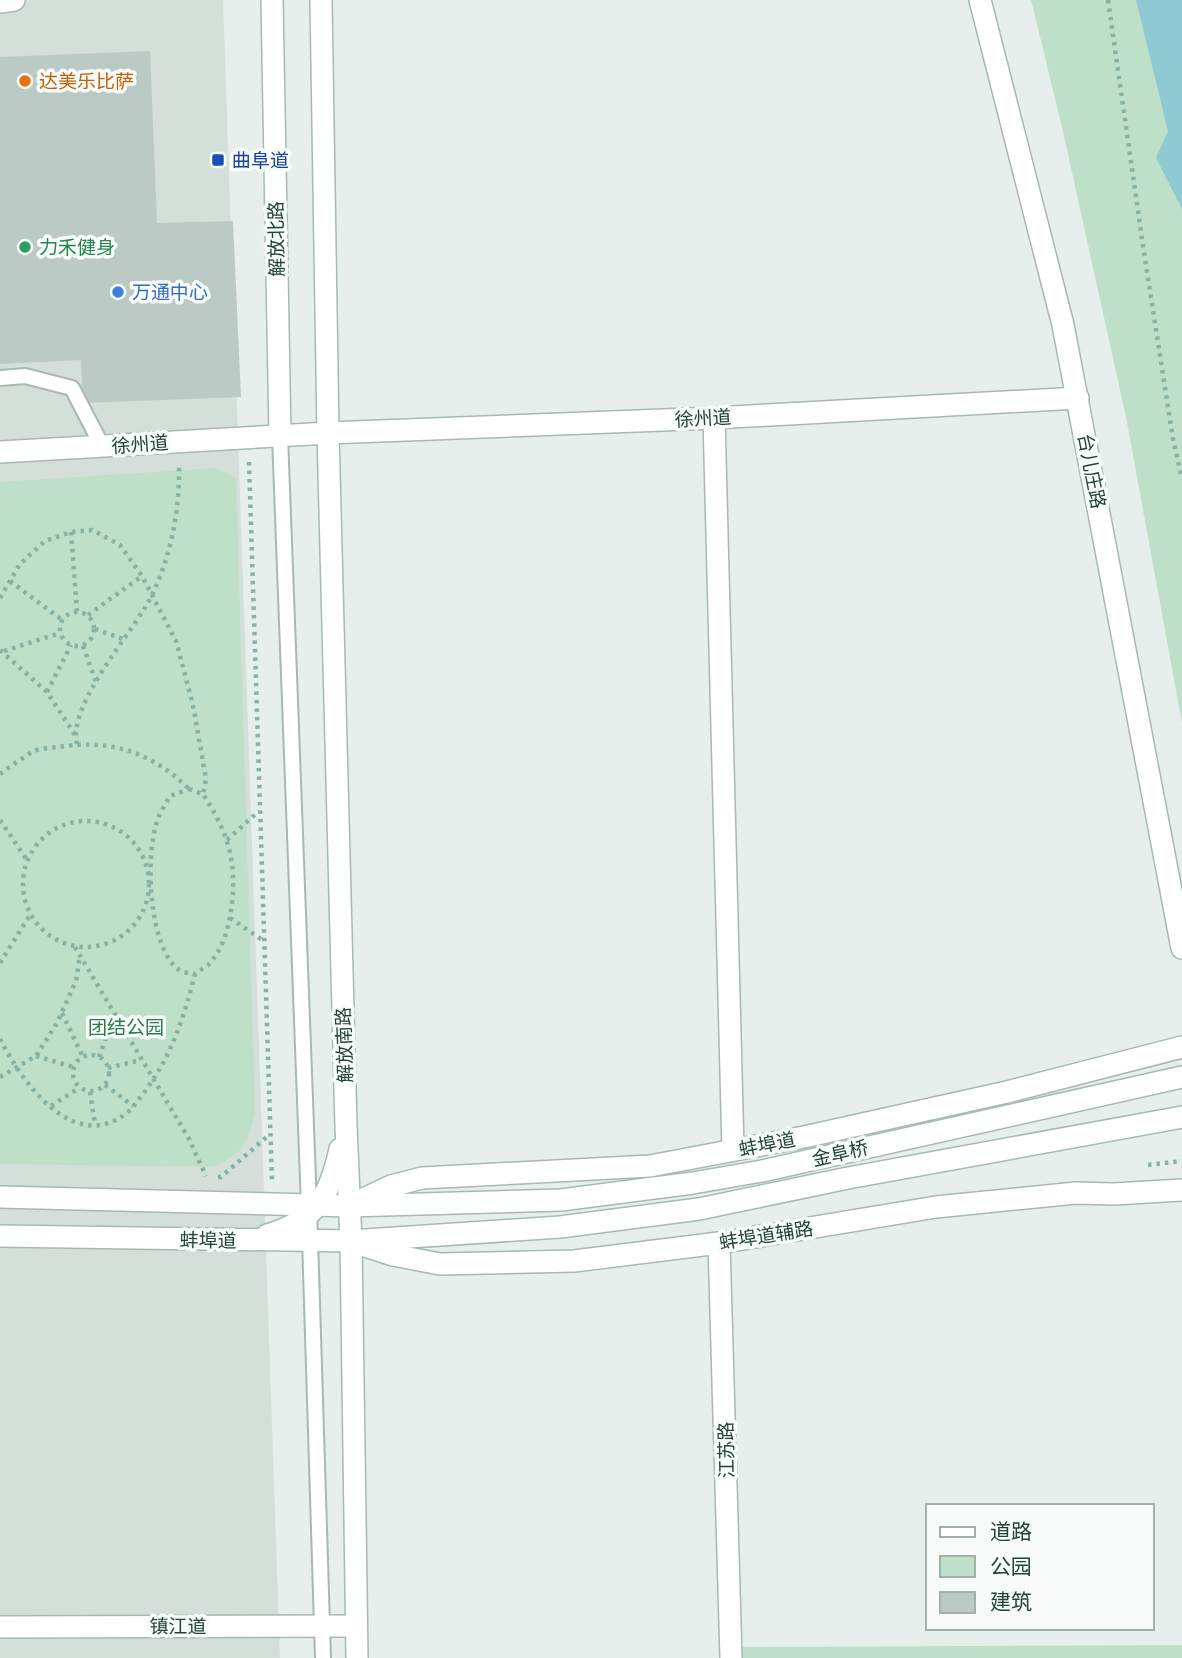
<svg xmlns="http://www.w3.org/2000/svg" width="1182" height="1658" font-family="'Asap Condensed','Noto Sans SC',sans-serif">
<rect width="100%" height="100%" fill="#e6efeb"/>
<path fill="#d4dfda" d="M0 0H223L280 1658H0Z"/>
<g fill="#bfe0c8">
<path d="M1031 0H1182V723L1126 417 1062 127Z"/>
<path d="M215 468 228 473 236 479 255 1112C247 1145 245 1152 213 1167L0 1164V482Z"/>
<path d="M1182 1645V1658H740L739 1647Z"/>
</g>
<path fill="#8ec9d4" d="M1136 0H1182V209L1156 158 1168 131Z"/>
<path fill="#bbcac4" d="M150 51 157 223 233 221 241 397 83 403 81 360 0 364V57Z"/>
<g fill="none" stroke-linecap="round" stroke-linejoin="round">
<defs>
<g id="service">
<path d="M0 378 25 376 72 388 102 446"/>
<path d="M280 436 309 1206 323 1658"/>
</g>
<g id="minor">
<path d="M0 2 14 0"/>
<path d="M714 418 733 1150"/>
<path d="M328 433 714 418 1078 398"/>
<path d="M719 1243 731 1658"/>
<path d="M0 1627 356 1626"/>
</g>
<g id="tertiary">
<path d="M980 0 1063 325 1182 948"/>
<path d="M0 452 328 433"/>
<path d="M349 1206 391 1186 422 1178 650 1166 804 1137 1007 1092 1182 1047"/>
<path d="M353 1242 393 1255 440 1264 574 1261 719 1243 936 1207 1076 1193 1114 1194 1182 1190"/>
</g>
<g id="secondary">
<path d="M272 0 280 436"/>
<path d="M321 0 328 433 346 1126 351 1241 357 1658"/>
<path d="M0 1197 349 1206 561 1200 693 1183 762 1171 1182 1077"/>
<path d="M267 1235C316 1221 330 1196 340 1149"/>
<path d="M0 1236 351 1241 560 1227 699 1209 848 1178 1182 1117"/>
</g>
</defs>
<use href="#service" stroke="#a8b8b2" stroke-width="18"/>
<use href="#minor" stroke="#a8b8b2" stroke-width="24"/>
<use href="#tertiary" stroke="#a8b8b2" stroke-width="24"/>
<use href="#secondary" stroke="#a4bbb3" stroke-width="24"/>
<g stroke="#86b3a5" stroke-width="4.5" stroke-dasharray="3.5 5" stroke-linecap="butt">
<path d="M1108 0 1143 246 1173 439 1182 479"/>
<path d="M249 462 272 1181"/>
<path d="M71 532 77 611"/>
<path d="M10 581 62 620"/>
<path d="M0 598 20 564 45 541 71 532 92 530 120 545 142 576 176 641 193 705 206 779 203 794"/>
<circle cx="77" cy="629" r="17"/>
<path d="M88 615 142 576"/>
<path d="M95 629 123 639"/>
<path d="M83 646 96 682"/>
<path d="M0 650 47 692 75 735"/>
<path d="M4 651 60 633"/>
<path d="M47 692 71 645"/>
<path d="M77 744C67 703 136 630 153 593 172 552 180 508 179 463"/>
<path d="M0 774C10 767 21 759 32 752 39 748 50 748 59 747 109 738 153 753 189 789"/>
<path d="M189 789 203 794C214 811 224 829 229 849 238 880 233 941 208 965 204 968 199 971 195 974 190 973 183 973 179 970 148 947 146 858 156 825 158 815 165 805 170 796Z"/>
<path d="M0 820 27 860"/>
<circle cx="86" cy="884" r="63"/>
<path d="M227 840 259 811"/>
<path d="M230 918 264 941"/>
<path d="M75 947 189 1139 206 1176"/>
<path d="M0 963 30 915"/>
<path d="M62 1013 83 1057"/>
<path d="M0 1039C22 1082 74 1156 128 1112 133 1108 137 1101 142 1095 170 1060 184 1018 195 974"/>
<circle cx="91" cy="1073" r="18"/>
<path d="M36 1056 73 1067"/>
<path d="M99 1057 114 1016"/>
<path d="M108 1068 141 1060"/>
<path d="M0 1077 36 1056 57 1023 76 981 80 956"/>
<path d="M105 1085 133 1106"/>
<path d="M90 1092 95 1124"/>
<path d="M51 1106 79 1088"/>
<path d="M1148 1165 1182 1161"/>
<path d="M218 1177H221L270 1134"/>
</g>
<use href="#service" stroke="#fff" stroke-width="14"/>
<use href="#minor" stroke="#fff" stroke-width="21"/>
<use href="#tertiary" stroke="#fff" stroke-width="21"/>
<use href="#secondary" stroke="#fff" stroke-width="21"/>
</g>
<circle fill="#e8710a" stroke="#f7fbf9" stroke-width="2.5" cx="25" cy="81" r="7"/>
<rect fill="#1a4fb4" stroke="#f7fbf9" stroke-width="2.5" x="211" y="153" width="14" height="14" rx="3.5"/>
<circle fill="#2e9e5b" stroke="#f7fbf9" stroke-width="2.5" cx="25" cy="247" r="7"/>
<circle fill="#3f7fe0" stroke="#f7fbf9" stroke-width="2.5" cx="118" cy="292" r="7"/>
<g text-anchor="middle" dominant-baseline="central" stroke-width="7" stroke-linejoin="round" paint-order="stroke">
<g font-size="19" fill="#c56008" stroke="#f7fbf9" text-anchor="start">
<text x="39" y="81">达美乐比萨</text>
</g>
<g font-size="19" fill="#164399" stroke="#f7fbf9" text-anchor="start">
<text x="232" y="160">曲阜道</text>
</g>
<g font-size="19" fill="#24423a" stroke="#f7fbf9">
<text transform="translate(276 239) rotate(-91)">解放北路</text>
<text transform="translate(703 418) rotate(-3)">徐州道</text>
<text transform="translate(140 444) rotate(-4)">徐州道</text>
<text transform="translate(1092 471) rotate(79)">台儿庄路</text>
<text transform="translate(344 1045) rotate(-92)">解放南路</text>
<text transform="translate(767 1144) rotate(-11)">蚌埠道</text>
<text transform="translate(840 1153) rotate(-13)">金阜桥</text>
<text transform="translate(766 1235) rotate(-9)">蚌埠道辅路</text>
<text transform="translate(208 1240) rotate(1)">蚌埠道</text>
<text transform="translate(726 1450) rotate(-91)">江苏路</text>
<text x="178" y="1626">镇江道</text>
</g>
<g font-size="19" fill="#27864d" stroke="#f7fbf9" text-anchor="start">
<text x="39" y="247">力禾健身</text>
</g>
<g font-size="19" fill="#366cbe" stroke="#f7fbf9" text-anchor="start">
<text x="132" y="292">万通中心</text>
</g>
<g font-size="19" fill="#2d7a4b" stroke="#f7fbf9">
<text x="126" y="1027">团结公园</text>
</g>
</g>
<rect x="926" y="1504" width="228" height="126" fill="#f7fbf9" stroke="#a3b1ad" stroke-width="2"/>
<rect x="940" y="1527" width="35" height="10" fill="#ffffff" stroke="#a3b1ad" stroke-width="2"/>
<text x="990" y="1539" font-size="21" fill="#24423a">道路</text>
<rect x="940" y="1556" width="35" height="21" fill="#bfe0c8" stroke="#a3b1ad" stroke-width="2"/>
<text x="990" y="1574" font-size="21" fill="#24423a">公园</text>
<rect x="940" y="1592" width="35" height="21" fill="#bbcac4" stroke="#a3b1ad" stroke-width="2"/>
<text x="990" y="1609" font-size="21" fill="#24423a">建筑</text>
</svg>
